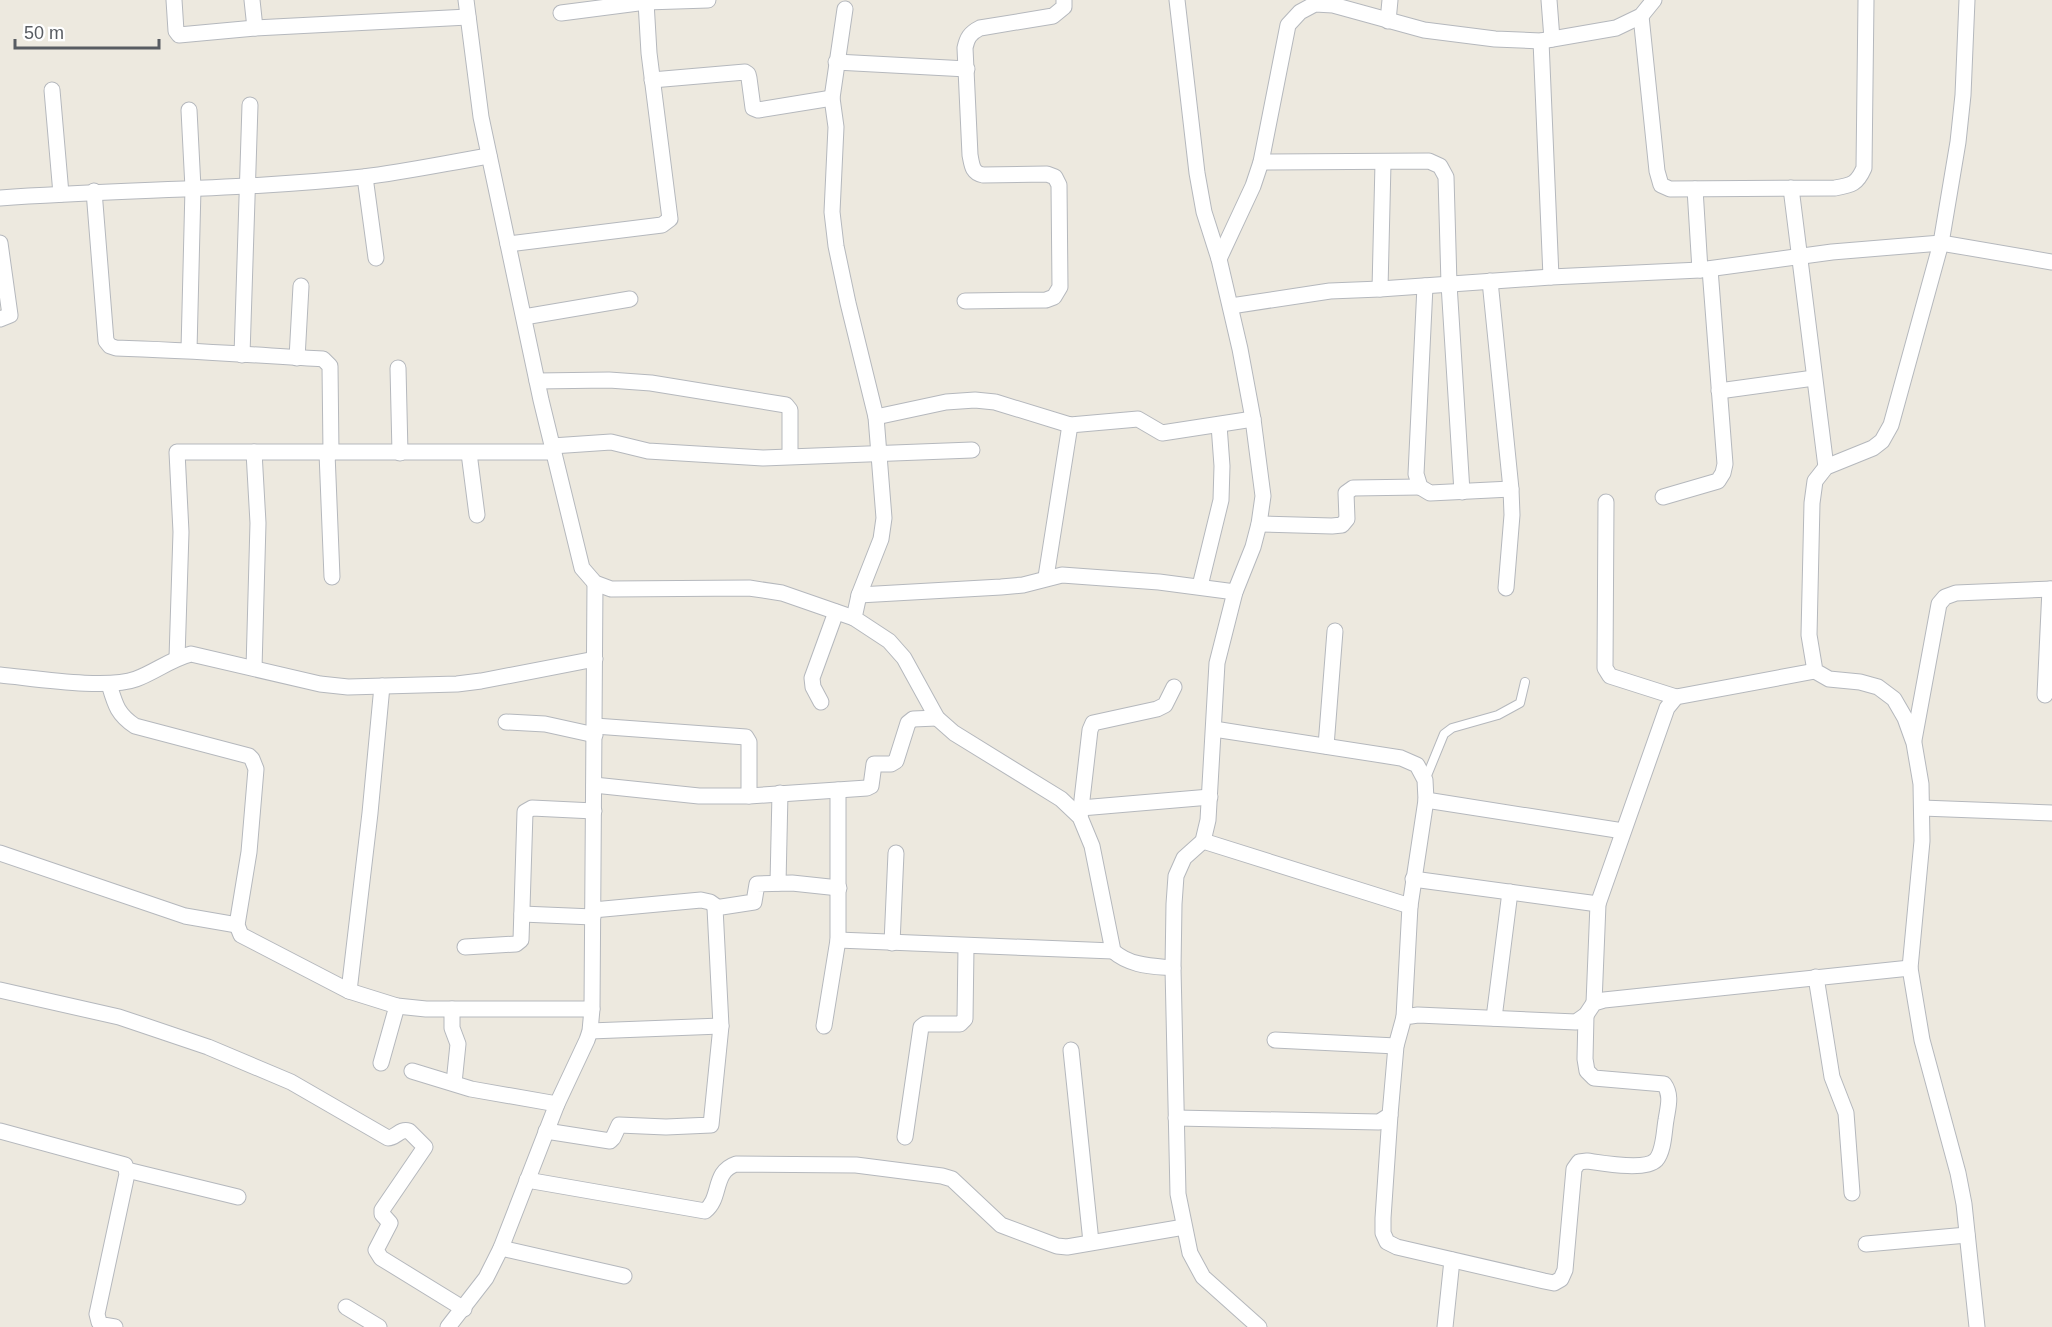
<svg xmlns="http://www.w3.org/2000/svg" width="2052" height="1327" font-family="Arial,sans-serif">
<rect width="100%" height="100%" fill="#ede9df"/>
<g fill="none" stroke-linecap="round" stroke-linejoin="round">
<defs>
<path id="lane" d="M1426 778 1444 734 1452 728 1498 715 1520 703 1525 682"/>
<g id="street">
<path d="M174 0 176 31 179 35 255 28 468 17"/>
<path d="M252 0 255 28"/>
<path d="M466 0 481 117 541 400 582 568 595 583 611 589 749 588 782 593 854 618"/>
<path d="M1177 0 1197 173 1204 212 1219 259 1240 349 1253 419 1263 496 1259 524 1253 547 1235 592 1217 663 1208 820 1203 841 1184 858 1176 876 1174 904 1173 968 1178 1194 1190 1253 1203 1277 1259 1327"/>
<path d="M1549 0 1552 39"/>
<path d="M1967 0 1963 95 1958 142 1941 243 1891 425 1882 441 1873 448 1826 467 1815 481 1812 503 1809 635 1815 671 1829 679 1860 682 1878 687 1894 699 1905 718 1914 743 1921 784 1922 841 1910 968 1922 1040 1958 1173 1964 1204 1977 1327"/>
<path d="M845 9 832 98 836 127 832 212 836 246 848 303 876 417 884 518 881 539 859 595 854 618 889 641 904 658 937 718 954 733 1061 799 1080 817 1092 846 1113 951C1130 966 1151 966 1173 968"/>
<path d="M561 13 646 2 708 0"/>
<path d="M1641 16 1657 171 1661 185 1670 189 1835 188C1852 185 1857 184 1864 168L1866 0"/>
<path d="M1388 21 1390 0"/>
<path d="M1541 41 1551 277"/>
<path d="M836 62 967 69"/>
<path d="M652 80 745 72 748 74 749 78 753 108 758 110 832 98"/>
<path d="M52 90 61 194"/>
<path d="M1261 162 1429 161 1440 166 1446 177 1449 284 1462 492"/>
<path d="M365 177 376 258"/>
<path d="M1791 188 1826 467"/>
<path d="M1695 189 1700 270"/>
<path d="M94 191 106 341 110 346 116 348C185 350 254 355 323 359L330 366 331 453"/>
<path d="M0 198C121 189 243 190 363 177 405 172 447 163 489 156"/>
<path d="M0 243 10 315 0 319"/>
<path d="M508 244 662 225 670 219 649 53 646 2"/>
<path d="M1219 259 1253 186 1261 162 1288 25 1300 12 1315 4 1333 5 1424 30 1495 39 1541 41 1616 28 1641 16 1654 0"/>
<path d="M1490 281 1511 489 1512 515 1506 588"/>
<path d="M1425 286 1416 474 1420 487 1430 493 1511 489"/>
<path d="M1380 289 1383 163"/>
<path d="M965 301 1046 300 1054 297 1060 287 1059 185 1055 177 1047 174 983 175C972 173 972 165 970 155L965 48C967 38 970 33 980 28L1053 16 1064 7V0"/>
<path d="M1231 306 1330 291 1380 289 1551 277 1700 270 1832 252 1941 243 2052 262"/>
<path d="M524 317 630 299"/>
<path d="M189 350 193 188 189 110"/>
<path d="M242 355 250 105"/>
<path d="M297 358 301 286"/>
<path d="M398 368 400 453"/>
<path d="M537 381 609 380 651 383 786 405 790 410V456"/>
<path d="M1719 391 1814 378"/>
<path d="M876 417 946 402 975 400 995 402 1070 425 1138 419 1162 433 1253 419"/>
<path d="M552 446 611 442 648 451 763 458 972 450"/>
<path d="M254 452 258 523 254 668"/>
<path d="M327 453 332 577"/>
<path d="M469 453 477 515"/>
<path d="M1663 497 1718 481 1723 473 1725 464 1710 269"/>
<path d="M1606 502 1605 668 1610 676 1676 697"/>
<path d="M1259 524 1332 526 1342 525 1347 519 1346 493 1353 488 1420 487"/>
<path d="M1046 577 1070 425"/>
<path d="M1200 586 1221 500 1222 466 1219 425"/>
<path d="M859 595 1001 587 1023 585 1062 575 1159 582 1235 592"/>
<path d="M177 658 181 532 177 452H554"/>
<path d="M0 675C33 678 107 690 136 679 155 672 171 659 191 654L320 684 348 687 457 684 481 681 595 659"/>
<path d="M109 684C115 704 117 714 135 726L249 756 252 759 256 769 249 852 237 925 241 935 349 991 397 1006 426 1009H592"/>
<path d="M2045 695 2050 589"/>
<path d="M821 702 813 687 812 678 836 612"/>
<path d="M506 722 545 724 595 735"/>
<path d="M595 726 746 737 749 742V796"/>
<path d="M1214 729 1401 758 1417 765 1425 780 1426 800 1410 906 1404 1017"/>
<path d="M1914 740 1939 604 1945 597 1956 593 2052 589"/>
<path d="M1326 746 1335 631"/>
<path d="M594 785 699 796H749L867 788 871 786 874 764H891L896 761 908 723 913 719 937 718"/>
<path d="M1426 800 1623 831"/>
<path d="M1081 808 1210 797"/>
<path d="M1922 808 2052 813"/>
<path d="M1080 817 1090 730 1093 723 1157 709 1165 705 1174 687"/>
<path d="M1203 841 1410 906"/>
<path d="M0 853 185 916 237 925"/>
<path d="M1413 879 1598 904"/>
<path d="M778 883 780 793"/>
<path d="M593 910 701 900 710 902 717 907"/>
<path d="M522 914 593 917"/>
<path d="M838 940 1113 951"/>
<path d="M892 943 896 853"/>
<path d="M465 947 516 944 521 940 525 812 532 808 594 811"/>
<path d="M1816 977 1832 1077 1846 1113 1852 1193"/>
<path d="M0 990 119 1017 208 1047 291 1082 388 1138C396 1138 400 1128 409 1131L425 1147 382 1210V1214L390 1223 376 1250 381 1258 464 1309"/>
<path d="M349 991 370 813 382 686"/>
<path d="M1594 1003 1598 904 1667 708 1676 697 1815 671"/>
<path d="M452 1009V1028L458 1044 454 1083"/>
<path d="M1494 1018 1510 892"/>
<path d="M824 1026 838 940V790"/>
<path d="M590 1031 721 1026"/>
<path d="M1275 1040 1396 1046"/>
<path d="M1071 1050 1091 1242"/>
<path d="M381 1063 397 1006"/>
<path d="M412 1071 471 1089 557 1104"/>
<path d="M1390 1115 1383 1218V1233L1387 1242 1397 1247 1544 1281 1554 1283 1561 1279 1565 1270 1574 1169 1579 1162 1587 1161C1602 1163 1645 1171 1656 1160 1664 1151 1664 1131 1666 1120 1668 1107 1672 1095 1664 1084L1594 1078 1587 1071 1585 1059 1586 1015"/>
<path d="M1176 1118 1379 1122 1390 1115 1396 1046 1404 1017 1418 1015 1576 1022 1586 1015 1594 1003 1604 1000 1910 968"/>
<path d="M0 1131 125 1165 127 1174 97 1314 99 1322 103 1325 115 1327"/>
<path d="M546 1131 610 1141 613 1138 619 1125 666 1127 711 1125 721 1026 715 908 754 902 757 884 792 883 839 888"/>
<path d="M905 1137 921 1027 925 1024H960L965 1019 966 947"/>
<path d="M127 1170 238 1197"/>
<path d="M527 1180 705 1211C722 1198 712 1172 736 1164L856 1165 942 1176 952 1179 1001 1225 1057 1246 1067 1247 1184 1227"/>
<path d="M1866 1244 1967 1235"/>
<path d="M501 1248 624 1276"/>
<path d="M346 1307 379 1327"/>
<path d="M448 1327 486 1278 501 1248 557 1104 587 1040 590 1031 592 1009 595 583"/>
<path d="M1445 1327 1452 1260"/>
</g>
</defs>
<use href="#lane" stroke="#b5b8bd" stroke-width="10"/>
<use href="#street" stroke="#b5b8bd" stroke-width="17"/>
<use href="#lane" stroke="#fff" stroke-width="8"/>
<use href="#street" stroke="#fff" stroke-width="15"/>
</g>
<path d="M15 39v9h144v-9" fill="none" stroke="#585c62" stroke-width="3"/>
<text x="24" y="39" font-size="18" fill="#585c62" stroke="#ffffff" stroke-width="4.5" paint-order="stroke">50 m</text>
</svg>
